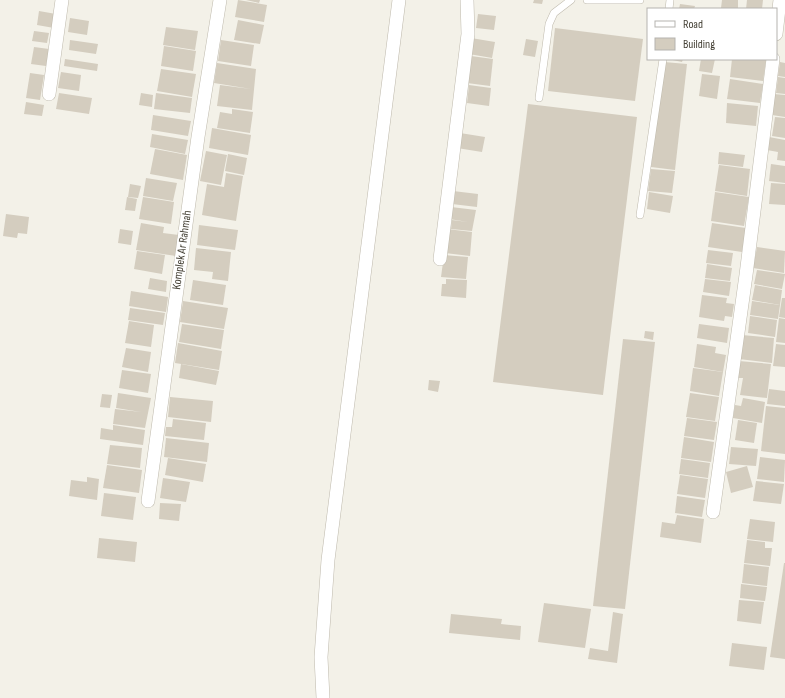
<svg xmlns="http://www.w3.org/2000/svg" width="785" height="698" font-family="'Sofia Sans Condensed',sans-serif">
<rect width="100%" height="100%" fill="#f3f1e8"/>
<g fill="#d4cdbf">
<path d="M238 0 267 5 264 22 235 17Z"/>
<path d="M246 0H260L259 3Z"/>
<path d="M534 0H543L542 4 533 3Z"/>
<path d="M722 0H738V9L721 8Z"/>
<path d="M747 0H763L762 9H746Z"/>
<path d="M680 4 695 6 694 9H679Z"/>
<path d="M39 11 56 14 54 28 37 25Z"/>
<path d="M478 14 496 16 494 30 476 28Z"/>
<path d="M70 18 89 21 87 35 68 32Z"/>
<path d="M238 20 264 25 260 44 234 40Z"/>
<path d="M166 27 198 31 195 50 163 45Z"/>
<path d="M555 28 643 39 635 101 548 91Z"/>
<path d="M34 31 49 33 47 43 32 41Z"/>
<path d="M471 38 495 42 492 58 469 54Z"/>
<path d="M526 39 538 41 535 57 523 55Z"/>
<path d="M70 40 98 44 96 54 69 50Z"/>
<path d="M221 40 254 45 251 66 218 61Z"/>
<path d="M164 46 196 51 193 71 161 66Z"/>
<path d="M34 47 49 49 46 66 31 64Z"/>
<path d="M471 56 493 59 490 86 467 83Z"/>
<path d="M65 59 98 64 97 71 64 66Z"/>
<path d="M668 59H683L682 62Z"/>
<path d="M701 59H715L712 73 699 71Z"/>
<path d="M732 59 766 60 763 81 730 77Z"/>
<path d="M664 62 687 64 675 170 651 167Z"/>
<path d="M780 62 785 63V77L778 76Z"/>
<path d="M217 63 256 69 252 110 217 106 220 85 251 89 214 83Z"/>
<path d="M161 69 196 74 192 97 157 91Z"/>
<path d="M61 72 81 75 79 91 58 88Z"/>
<path d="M30 73 44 75 40 100 26 98Z"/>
<path d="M702 74 720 76 717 99 699 96Z"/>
<path d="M778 77 785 78V94L776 93Z"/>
<path d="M730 79 763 84 760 103 727 99Z"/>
<path d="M469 85 491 88 489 106 467 103Z"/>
<path d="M59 93 92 98 89 114 56 109Z"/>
<path d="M141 93 153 95 152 107 139 105Z"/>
<path d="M156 93 192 98 190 113 154 109Z"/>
<path d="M774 94 785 95V117L772 115Z"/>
<path d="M26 102 44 105 42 116 24 114Z"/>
<path d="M727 103 758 106 756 126 726 123Z"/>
<path d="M528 104 637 117 603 395 493 382Z"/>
<path d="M232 109 253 112 250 133 217 128 220 112 232 114Z"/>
<path d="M153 115 191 121 188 136 151 130Z"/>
<path d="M775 117 785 118V138L772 136Z"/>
<path d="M212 128 251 135 248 155 209 148Z"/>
<path d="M460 133 485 137 482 152 457 148Z"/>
<path d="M152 134 188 140 185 154 150 147Z"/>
<path d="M769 137 785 140V161L777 160 778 152 767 150Z"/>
<path d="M155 149 187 155 183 180 150 174Z"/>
<path d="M206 151 227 155 221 185 200 181Z"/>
<path d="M719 152 745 155 743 167 718 164Z"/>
<path d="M228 154 247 158 244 175 225 171Z"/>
<path d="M771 164 785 166V183L769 181Z"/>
<path d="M719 165 750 169 747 196 715 191Z"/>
<path d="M651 169 675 171 672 193 648 191Z"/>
<path d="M226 173 243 176 236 221 202 215 207 184 224 187Z"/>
<path d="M146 178 177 183 173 201 143 196Z"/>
<path d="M771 183 785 184V205L769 204Z"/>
<path d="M130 184 141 186 138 198 128 197Z"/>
<path d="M453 191 478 194 477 207 452 204Z"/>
<path d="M649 192 673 196 670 213 647 209Z"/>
<path d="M715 192 749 197 744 226 711 221Z"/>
<path d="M127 197 137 199 135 211 125 210Z"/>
<path d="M143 197 174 202 171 224 139 219Z"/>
<path d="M451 207 476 210 472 231 451 229 452 220 468 222 449 219Z"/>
<path d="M6 214 29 217 27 234 18 233 17 238 3 236Z"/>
<path d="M141 223 164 227 163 233 179 235 176 256 136 250Z"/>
<path d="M712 223 746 228 742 252 708 247Z"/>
<path d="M199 225 238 230 235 250 197 245Z"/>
<path d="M120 229 133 231 131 245 118 243Z"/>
<path d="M447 229 472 232 470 256 445 253Z"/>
<path d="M757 247 785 251 784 273 753 268Z"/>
<path d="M196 248 231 252 228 281 212 279 213 272 194 270Z"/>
<path d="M708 250 733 253 731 266 706 263Z"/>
<path d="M137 251 165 255 162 274 134 269Z"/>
<path d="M444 255 468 257 466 279 441 277Z"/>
<path d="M707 264 732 268 730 281 705 278Z"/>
<path d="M757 270 785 274 782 289 754 284Z"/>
<path d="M150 278 167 281 166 292 148 289Z"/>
<path d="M446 279 467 280 466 298 441 296 442 284H446Z"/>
<path d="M705 279 731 282 729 296 703 292Z"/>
<path d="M193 280 226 285 223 305 190 300Z"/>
<path d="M755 285 782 290 780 305 752 300Z"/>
<path d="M131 291 168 297 166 312 129 306Z"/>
<path d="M702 295 727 298 726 303 734 304 732 317 725 316 724 321 699 317Z"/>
<path d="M782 298H785V318L779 317Z"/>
<path d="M183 301 228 308 224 329 180 322Z"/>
<path d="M752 301 780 305 778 319 750 315Z"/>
<path d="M130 308 165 313 163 325 128 320Z"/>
<path d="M750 316 777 320 775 337 748 333Z"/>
<path d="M779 318 785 319V343L776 342Z"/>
<path d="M129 321 154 325 151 347 125 343Z"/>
<path d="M182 324 224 330 221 349 179 342Z"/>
<path d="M699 324 729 328 727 343 697 338Z"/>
<path d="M645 331 654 332 653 340 644 338Z"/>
<path d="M742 335 774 338 772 363 739 359Z"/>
<path d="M623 339 655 342 625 609 593 606Z"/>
<path d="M178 343 222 351 219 370 175 363Z"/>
<path d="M697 344 716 347 715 353 726 355 723 372 694 367Z"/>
<path d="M776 344 785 345V367L773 366Z"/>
<path d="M126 348 151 352 148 372 122 367Z"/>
<path d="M739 361 771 364 767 398 740 395 743 378H737Z"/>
<path d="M181 364 219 371 216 385 179 378Z"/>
<path d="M693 368 723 372 719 396 690 391Z"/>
<path d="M122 370 151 374 148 393 119 388Z"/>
<path d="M429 380 440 381 438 392 428 390Z"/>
<path d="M769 389 785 391V406L767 404Z"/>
<path d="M118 393 151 398 145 428 113 424 115 409 141 412 116 408Z"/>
<path d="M690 393 719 397 715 421 686 417Z"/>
<path d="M102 394 112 395 110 408 100 407Z"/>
<path d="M170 397 213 401 211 422 168 417Z"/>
<path d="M743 398 765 402 762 423 733 418 735 405 741 406Z"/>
<path d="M766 406 785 408V454L761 451Z"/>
<path d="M687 418 717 422 714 440 684 436Z"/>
<path d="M173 419 206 423 204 440 165 436 166 427H172Z"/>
<path d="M738 420 757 423 754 443 735 440Z"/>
<path d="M113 425 145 430 143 445 100 439 101 428 113 430Z"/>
<path d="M684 437 714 442 711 462 681 458Z"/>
<path d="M166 438 209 443 207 462 164 457Z"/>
<path d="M110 445 142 448 140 468 107 464Z"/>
<path d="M731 447 758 449 756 466 729 464Z"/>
<path d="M760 457 785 460 784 482 757 479Z"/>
<path d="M168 458 206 464 203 482 165 475Z"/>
<path d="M681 459 710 463 708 478 679 474Z"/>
<path d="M107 465 142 470 139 493 103 488Z"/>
<path d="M747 466 753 487 731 493 726 472Z"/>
<path d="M680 475 708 479 705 498 677 494Z"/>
<path d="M87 477 99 479 97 500 69 496 71 480 87 482Z"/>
<path d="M163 478 190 482 186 502 160 498Z"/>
<path d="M756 481 784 484 781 504 753 501Z"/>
<path d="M104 493 136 497 133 520 101 516Z"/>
<path d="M677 496 705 500 702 517 675 513Z"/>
<path d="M160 503 181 504 179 521 159 519Z"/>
<path d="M677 515 704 519 701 543 660 537 662 522 675 524Z"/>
<path d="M750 519 775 522 773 542 747 539Z"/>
<path d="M99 538 137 542 135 562 97 558Z"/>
<path d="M747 540 765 542V548H772L770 566 744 563Z"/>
<path d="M784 563H785V659L770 657Z"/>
<path d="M744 564 769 567 767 586 742 583Z"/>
<path d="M741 584 767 587 765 601 740 598Z"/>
<path d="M739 600 764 602 761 624 737 621Z"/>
<path d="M544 603 591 609 585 648 538 642Z"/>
<path d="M613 612 623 614 617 663 588 659 590 648 608 651Z"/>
<path d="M451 614 502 619 501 624 521 626 520 640 449 633Z"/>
<path d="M732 643 767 647 764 670 729 666Z"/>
</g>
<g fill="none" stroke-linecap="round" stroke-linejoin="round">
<defs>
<g id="service">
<path d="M587 0H640"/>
<path d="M669 9 670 0"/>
<path d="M539 98 549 24 554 13 571 0"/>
<path d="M640 215 663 59"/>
</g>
<g id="minor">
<path d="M776 34 780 0"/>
<path d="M49 94 62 0"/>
<path d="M440 259 468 34 467 0"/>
<path d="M148 501 198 137 220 0"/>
<path d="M713 512 746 275 773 59"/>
<path d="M323 698 321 657 328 560 399 0"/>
</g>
</defs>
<use href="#service" stroke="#beb9ac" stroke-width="8"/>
<use href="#minor" stroke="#beb9ac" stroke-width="14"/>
<use href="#service" stroke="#fff" stroke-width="7"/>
<use href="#minor" stroke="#fff" stroke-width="13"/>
</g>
<g text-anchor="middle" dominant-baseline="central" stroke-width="3" stroke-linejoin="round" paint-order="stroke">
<g font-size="12" fill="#464237" stroke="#fff">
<text transform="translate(182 250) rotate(-82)">Komplek Ar Rahmah</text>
</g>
</g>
<rect x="647" y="8" width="130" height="52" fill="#ffffff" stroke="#b5b3af"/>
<rect x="655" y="21" width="20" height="6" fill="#ffffff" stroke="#b5b3af"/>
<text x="683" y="28" font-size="12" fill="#464237">Road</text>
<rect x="655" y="38" width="20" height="12" fill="#d4cdbf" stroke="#b5b3af"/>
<text x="683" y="48" font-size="12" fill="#464237">Building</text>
</svg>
